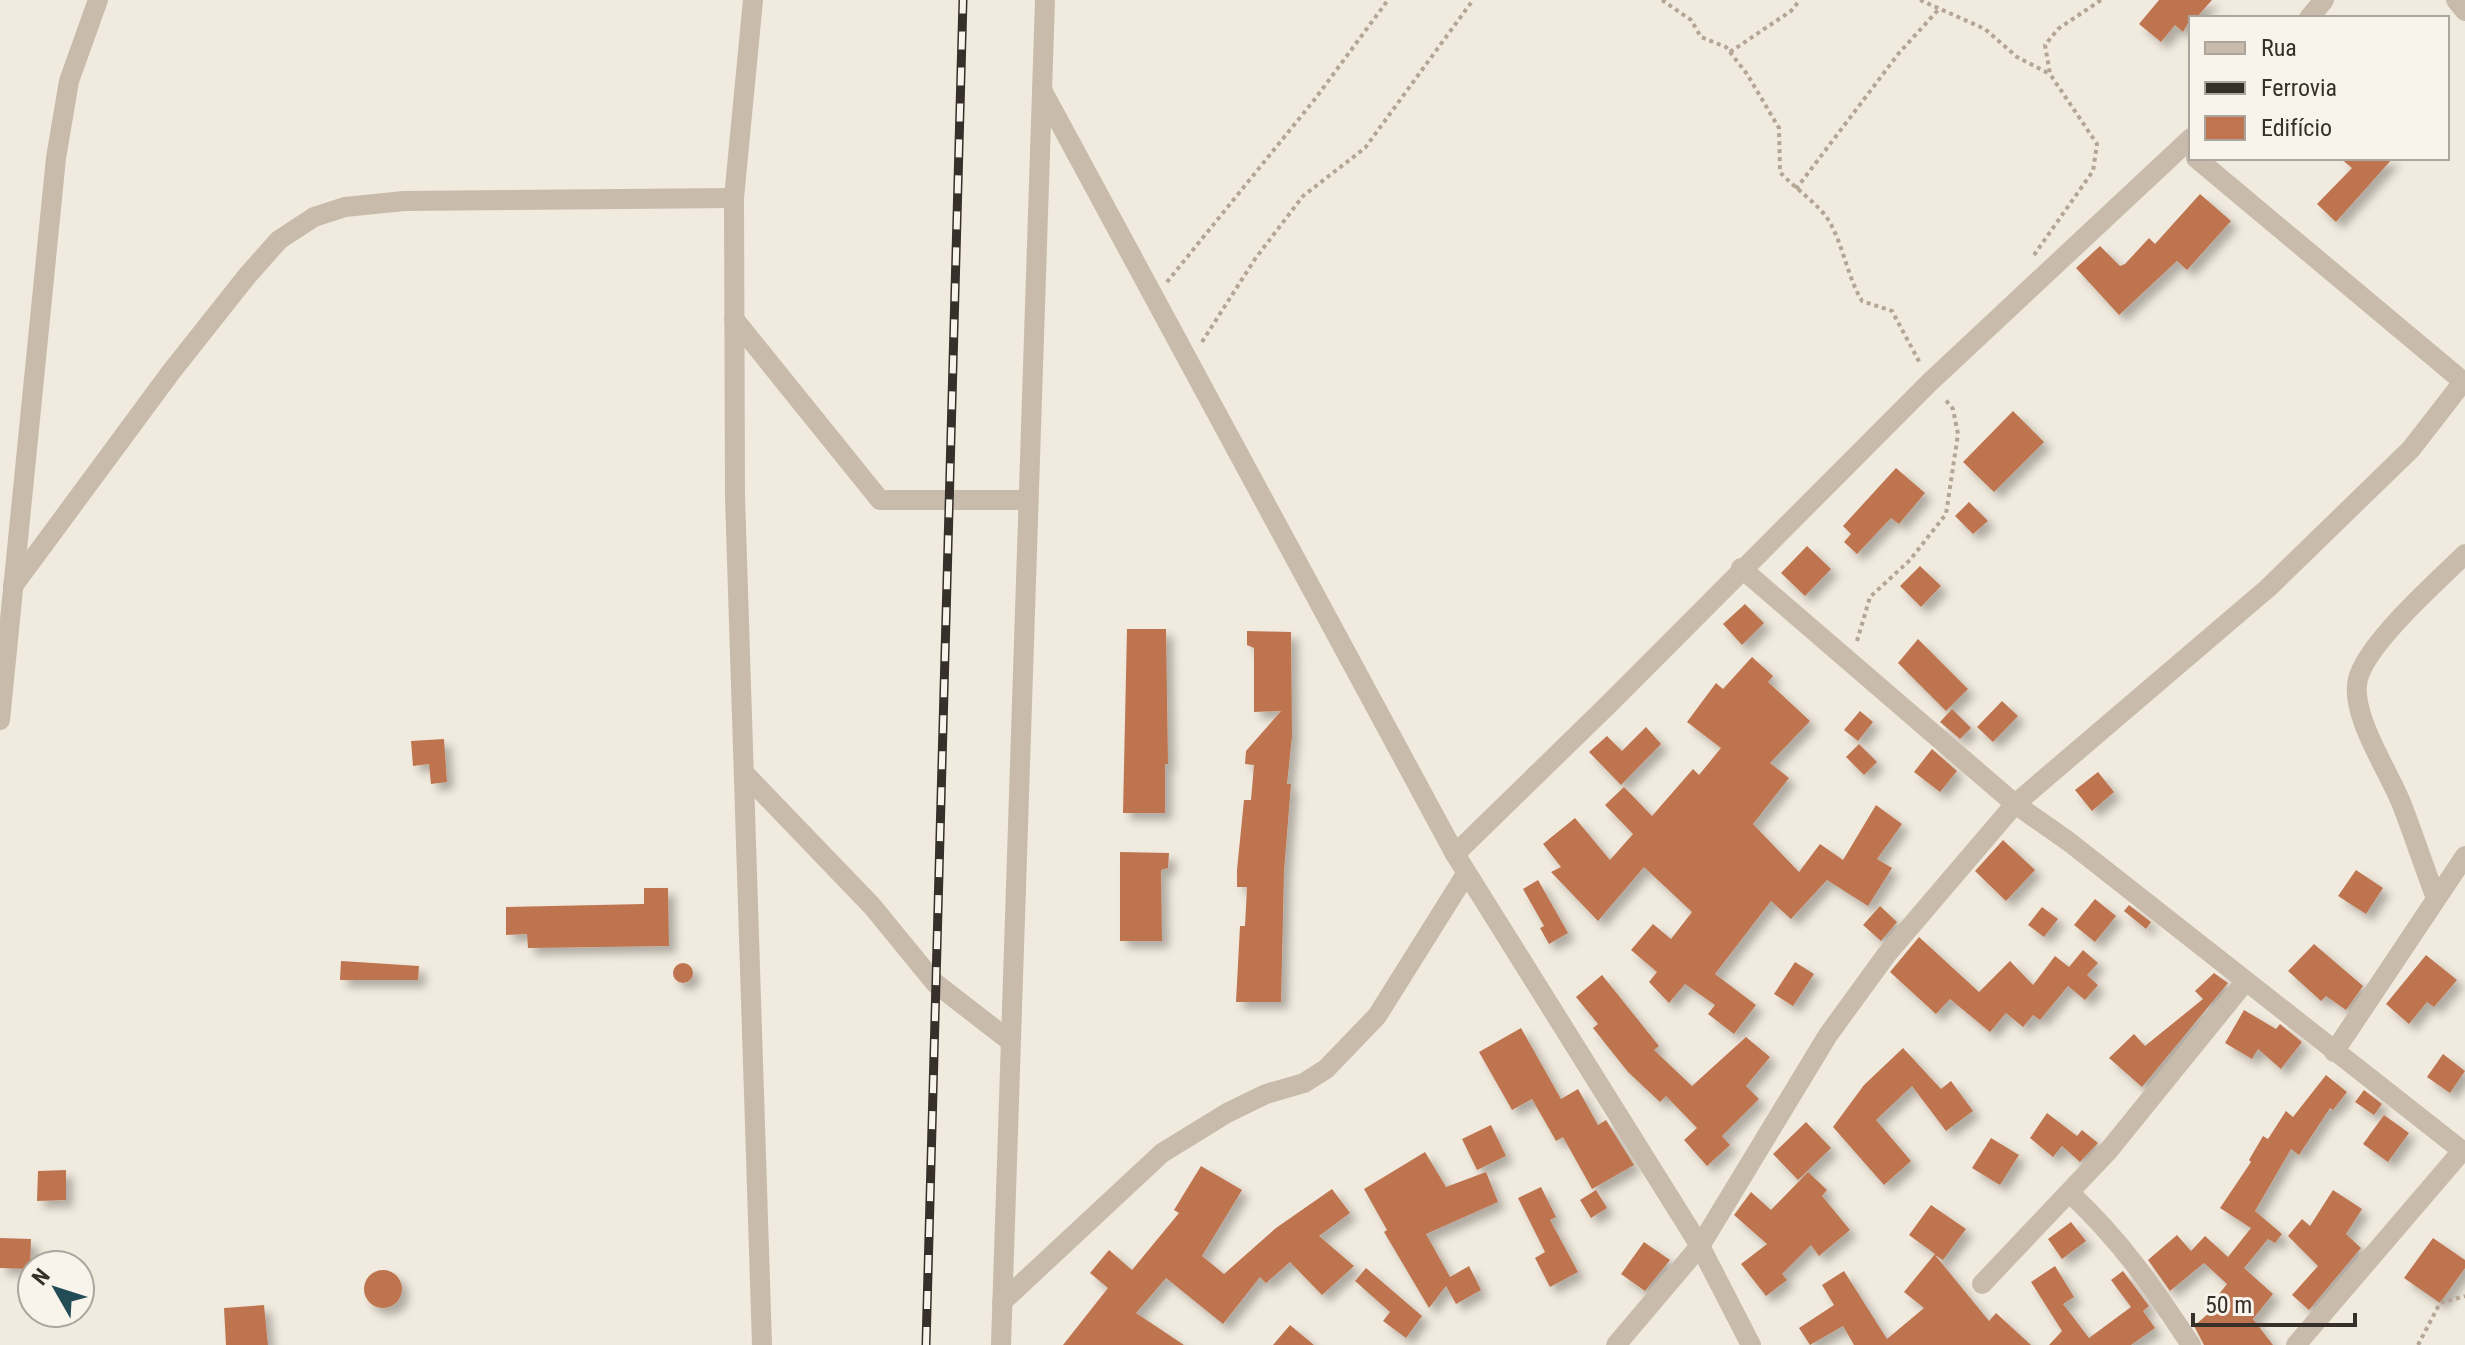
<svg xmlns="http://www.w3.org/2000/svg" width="2465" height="1345" font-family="'Roboto Condensed',sans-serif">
<defs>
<filter id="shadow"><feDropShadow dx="7" dy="7" stdDeviation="4" flood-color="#0004"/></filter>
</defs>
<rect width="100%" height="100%" fill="#f1eade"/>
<g fill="#be7550" filter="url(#shadow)">
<path d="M2159 0H2212L2196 18H2191L2183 32 2175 25 2161 42 2139 24Z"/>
<path d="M2340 158H2393L2336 222 2317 204 2352 168Z"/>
<path d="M2200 194 2231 221 2187 270 2177 261 2119 315 2076 268 2100 246 2120 266 2125 264 2149 238 2155 244Z"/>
<path d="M2013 411 2044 442 1994 492 1963 462Z"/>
<path d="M1896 468 1925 493 1899 524 1891 518 1857 554 1844 542 1851 534 1843 526Z"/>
<path d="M1969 502 1988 521 1973 534 1955 516Z"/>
<path d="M1807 546 1831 569 1805 596 1781 573Z"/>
<path d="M1920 566 1941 586 1921 607 1900 586Z"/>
<path d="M1745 604 1764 623 1742 645 1723 624Z"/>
<path d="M1127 629H1166L1168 764H1165V813H1123Z"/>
<path d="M1247 631 1291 632 1292 736 1287 784H1291L1284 871 1281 1002H1236L1240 926H1245L1247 887H1237V870L1244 800H1251L1254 765 1245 764 1246 751 1281 711 1254 712V648L1247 645Z"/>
<path d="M1918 639 1968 689 1946 711 1898 663Z"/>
<path d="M1752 657 1773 676 1768 682 1810 721 1770 763 1789 778 1753 824 1799 872 1820 844 1843 860 1876 805 1902 824 1877 859 1892 868 1868 906 1827 880 1791 919 1771 901 1715 974 1756 1005 1734 1034 1708 1014 1715 1005 1685 984 1669 1003 1649 982 1657 972 1631 950 1653 924 1671 939 1692 912 1644 867 1598 921 1551 872 1561 867 1543 844 1575 818 1610 860 1633 834 1605 805 1624 787 1652 816 1693 769 1699 775 1721 748 1687 722 1716 683 1723 689Z"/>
<path d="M2002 701 2018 716 1993 742 1977 727Z"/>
<path d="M1952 709 1971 728 1960 739 1940 722Z"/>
<path d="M1860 711 1873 722 1858 741 1844 730Z"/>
<path d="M1646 727 1661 744 1621 785 1589 752 1607 736 1622 751Z"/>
<path d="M444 739 447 782 431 784 429 764 413 766 411 741Z"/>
<path d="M1859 744 1877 762 1864 775 1846 757Z"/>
<path d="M1932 749 1957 771 1940 792 1914 772Z"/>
<path d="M2098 772 2114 792 2092 811 2075 790Z"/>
<path d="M2003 840 2035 870 2006 901 1975 871Z"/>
<path d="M1120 852 1169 853 1168 868 1161 870 1162 941H1120Z"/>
<path d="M2356 870 2383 888 2366 914 2338 896Z"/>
<path d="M1538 880 1568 933 1549 944 1540 928 1544 926 1523 889Z"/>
<path d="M644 888H668L669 946 528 948 527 934 506 935V907L644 904Z"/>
<path d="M2095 899 2116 916 2095 942 2074 925Z"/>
<path d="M2129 905 2151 922 2146 929 2124 911Z"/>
<path d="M1880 906 1897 922 1881 941 1863 925Z"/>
<path d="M2042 907 2058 919 2044 937 2028 925Z"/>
<path d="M1919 937 1979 992 2010 961 2033 985 2055 956 2069 967 2083 950 2098 963 2087 975 2098 985 2085 1000 2068 986 2040 1020 2033 1015 2023 1027 2006 1013 1990 1032 1950 999 1936 1014 1890 972Z"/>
<path d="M2314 944 2363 986 2346 1010 2326 996 2321 1001 2288 971Z"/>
<path d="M2426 955 2457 980 2434 1007 2427 1002 2409 1024 2386 1004Z"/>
<path d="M341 961 419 966 418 980H340Z"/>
<path d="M1795 962 1814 974 1793 1006 1774 994Z"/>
<circle cx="683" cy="973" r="10"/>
<path d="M2214 973 2228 983 2142 1087 2109 1058 2134 1034 2145 1046 2203 999 2195 991Z"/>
<path d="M1602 975 1659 1046 1654 1050 1692 1086 1746 1037 1770 1057 1746 1086 1759 1099 1722 1136 1730 1145 1707 1166 1684 1140 1697 1128 1666 1096 1660 1102 1628 1072 1593 1028 1598 1024 1576 997Z"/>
<path d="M2244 1010 2276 1029 2280 1024 2302 1042 2281 1069 2258 1049 2252 1059 2225 1043Z"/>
<path d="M1521 1028 1561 1099 1578 1089 1598 1125 1606 1120 1634 1165 1592 1189 1563 1137 1556 1141 1532 1099 1512 1110 1479 1052Z"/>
<path d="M1903 1048 1941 1089 1951 1081 1973 1111 1946 1131 1912 1086 1876 1120 1911 1161 1884 1185 1833 1127 1864 1085Z"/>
<path d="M2443 1054 2465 1071 2450 1093 2427 1077Z"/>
<path d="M2326 1075 2347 1092 2333 1110 2330 1108 2299 1155 2291 1149 2255 1211 2282 1234 2275 1243 2268 1239 2244 1268 2273 1294 2253 1319 2273 1345H2204L2194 1326 2225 1299 2219 1294 2227 1284 2204 1263 2170 1291 2148 1260 2177 1235 2191 1251 2205 1236 2228 1257 2251 1228 2220 1208 2251 1162 2249 1160 2263 1136 2268 1139 2286 1111 2293 1117Z"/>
<path d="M2364 1090 2382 1104 2374 1115 2355 1102Z"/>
<path d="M2047 1113 2077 1136 2082 1130 2098 1143 2080 1162 2062 1146 2053 1157 2030 1138Z"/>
<path d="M2384 1115 2409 1133 2388 1162 2363 1144Z"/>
<path d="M1806 1122 1831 1148 1798 1180 1773 1154Z"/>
<path d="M1491 1125 1506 1156 1477 1170 1462 1139Z"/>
<path d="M1991 1138 2019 1155 2000 1185 1972 1168Z"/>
<path d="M1425 1152 1446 1187 1486 1172 1498 1202 1426 1234 1450 1277 1469 1266 1481 1290 1456 1304 1446 1286 1429 1308 1384 1232 1387 1230 1364 1189Z"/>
<path d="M1201 1166 1242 1190 1202 1256 1224 1274 1276 1228 1332 1189 1350 1213 1319 1236 1354 1266 1322 1295 1290 1262 1266 1283 1260 1277 1223 1324 1166 1278 1136 1313 1184 1345H1063L1108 1288 1090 1273 1109 1250 1132 1270 1179 1213 1174 1210Z"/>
<path d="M66 1170V1200L37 1201 38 1171Z"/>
<path d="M1808 1172 1827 1190 1822 1196 1850 1230 1819 1256 1811 1245 1782 1274 1787 1280 1766 1296 1741 1264 1767 1244 1734 1215 1751 1192 1771 1210Z"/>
<path d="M1541 1187 1556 1217 1550 1220 1578 1272 1550 1287 1535 1258 1545 1252 1518 1198Z"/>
<path d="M1596 1190 1607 1208 1591 1218 1580 1200Z"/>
<path d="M2333 1190 2362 1209 2346 1234 2361 1248 2309 1310 2292 1295 2318 1266 2288 1236 2302 1219 2310 1226Z"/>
<path d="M1931 1205 1966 1229 1943 1260 1935 1255 1989 1321 1996 1313 2031 1345H1854L1843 1326 1810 1345 1799 1328 1834 1305 1822 1285 1844 1271 1887 1339 1924 1308 1904 1292 1935 1254 1909 1235Z"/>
<path d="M2071 1222 2086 1241 2062 1259 2048 1239Z"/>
<path d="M0 1238 31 1239 30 1269 0 1268Z"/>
<path d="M2433 1238 2465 1260V1268L2440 1303 2404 1278Z"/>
<path d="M1644 1242 1670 1260 1645 1291 1621 1274Z"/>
<path d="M2055 1266 2074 1297 2063 1304 2089 1338 2131 1307 2111 1280 2123 1271 2149 1306 2143 1311 2155 1328 2131 1345H2049L2062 1331 2031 1282Z"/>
<path d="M1366 1268 1422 1316 1406 1338 1383 1321 1390 1312 1355 1281Z"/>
<circle cx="383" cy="1289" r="19"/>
<path d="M264 1305 268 1345H226L224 1308Z"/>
<path d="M1290 1325 1314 1345H1273Z"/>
</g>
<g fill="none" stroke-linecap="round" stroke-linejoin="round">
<g stroke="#b4a595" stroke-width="4" stroke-dasharray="4 4" stroke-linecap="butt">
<path d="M1662 0 1691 20 1701 37 1726 47 1747 74 1779 128 1780 172C1794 188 1818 203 1829 221 1844 247 1847 276 1862 301L1892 311 1921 365"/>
<path d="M1920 0 1985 29 2017 57 2050 74"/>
<path d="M1730 52 1791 11 1800 0"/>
<path d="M1796 189 1899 53 1939 9"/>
<path d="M2034 255 2093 171 2097 144 2050 74 2045 45 2058 29 2101 0"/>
<path d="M1167 282 1315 99 1388 0"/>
<path d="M1202 342 1255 259 1303 196 1365 148 1473 0"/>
<path d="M1857 641 1870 597 1910 560 1946 514 1958 434 1953 409 1944 398"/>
<path d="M2418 1345 2440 1303 2465 1296"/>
</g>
<g stroke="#c8bbab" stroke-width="20">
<path d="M753 0 734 198 735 497 762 1345"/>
<path d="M2456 0 2465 11"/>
<path d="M2309 18 2324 0"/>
<path d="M1042 90 1455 854 1700 1246 1751 1345"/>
<path d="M2196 158 2465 383"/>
<path d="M734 319 880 500H1028"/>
<path d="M1741 568 2015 804 2068 841 2465 1153"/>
<path d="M13 586 171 372 247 276 279 240 314 217 345 207 404 201 734 198"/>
<path d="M0 720 56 158 69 81 98 0"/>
<path d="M744 773 872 906 935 983 1010 1041"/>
<path d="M1455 854 1609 704 1930 382 2191 138"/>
<path d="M2436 898C2424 867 2414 836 2402 805 2390 773 2349 714 2358 679 2367 643 2437 582 2465 554"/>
<path d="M2334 1052 2465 856"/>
<path d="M2070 1193C2122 1242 2152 1286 2191 1345"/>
<path d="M1982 1284 2109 1150 2245 982"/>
<path d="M1002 1302 1162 1153 1227 1113 1266 1094 1304 1083 1326 1069 1377 1016 1466 874"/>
<path d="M1001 1345 1045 0"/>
<path d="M1616 1345 1700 1246 1828 1035 1887 954 2015 804 2268 588 2411 449 2463 382"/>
<path d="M2296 1345 2462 1151"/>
</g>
<defs>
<path id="rail" d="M926 1345 963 0"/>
</defs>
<use href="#rail" stroke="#372f2a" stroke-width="9"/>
<use href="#rail" stroke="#f9f4eb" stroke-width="6" stroke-dasharray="18" stroke-linecap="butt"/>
</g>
<rect x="2189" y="16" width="260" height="144" fill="#f9f4eb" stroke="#aba59e" stroke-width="2"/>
<rect x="2205" y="42" width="40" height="12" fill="#c8bbab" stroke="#aba59e" stroke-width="2"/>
<text x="2261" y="56" font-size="24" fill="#372f2a">Rua</text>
<rect x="2205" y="82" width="40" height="12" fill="#372f2a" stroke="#aba59e" stroke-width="2"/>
<text x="2261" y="96" font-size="24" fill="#372f2a">Ferrovia</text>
<rect x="2205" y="116" width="40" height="24" fill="#be7550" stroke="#aba59e" stroke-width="2"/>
<text x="2261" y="136" font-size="24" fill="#372f2a">Edifício</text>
<g transform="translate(56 1289) rotate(309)"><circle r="38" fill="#f9f4eb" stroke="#aba59e" stroke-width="2"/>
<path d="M0-6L14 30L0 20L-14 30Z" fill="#224d56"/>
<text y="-12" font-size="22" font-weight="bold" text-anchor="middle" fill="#372f2a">N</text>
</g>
<path d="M2193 1313v12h162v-12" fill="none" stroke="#372f2a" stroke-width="4"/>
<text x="2205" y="1313" font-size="24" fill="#372f2a" stroke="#f9f4eb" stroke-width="6" paint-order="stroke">50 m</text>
</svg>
